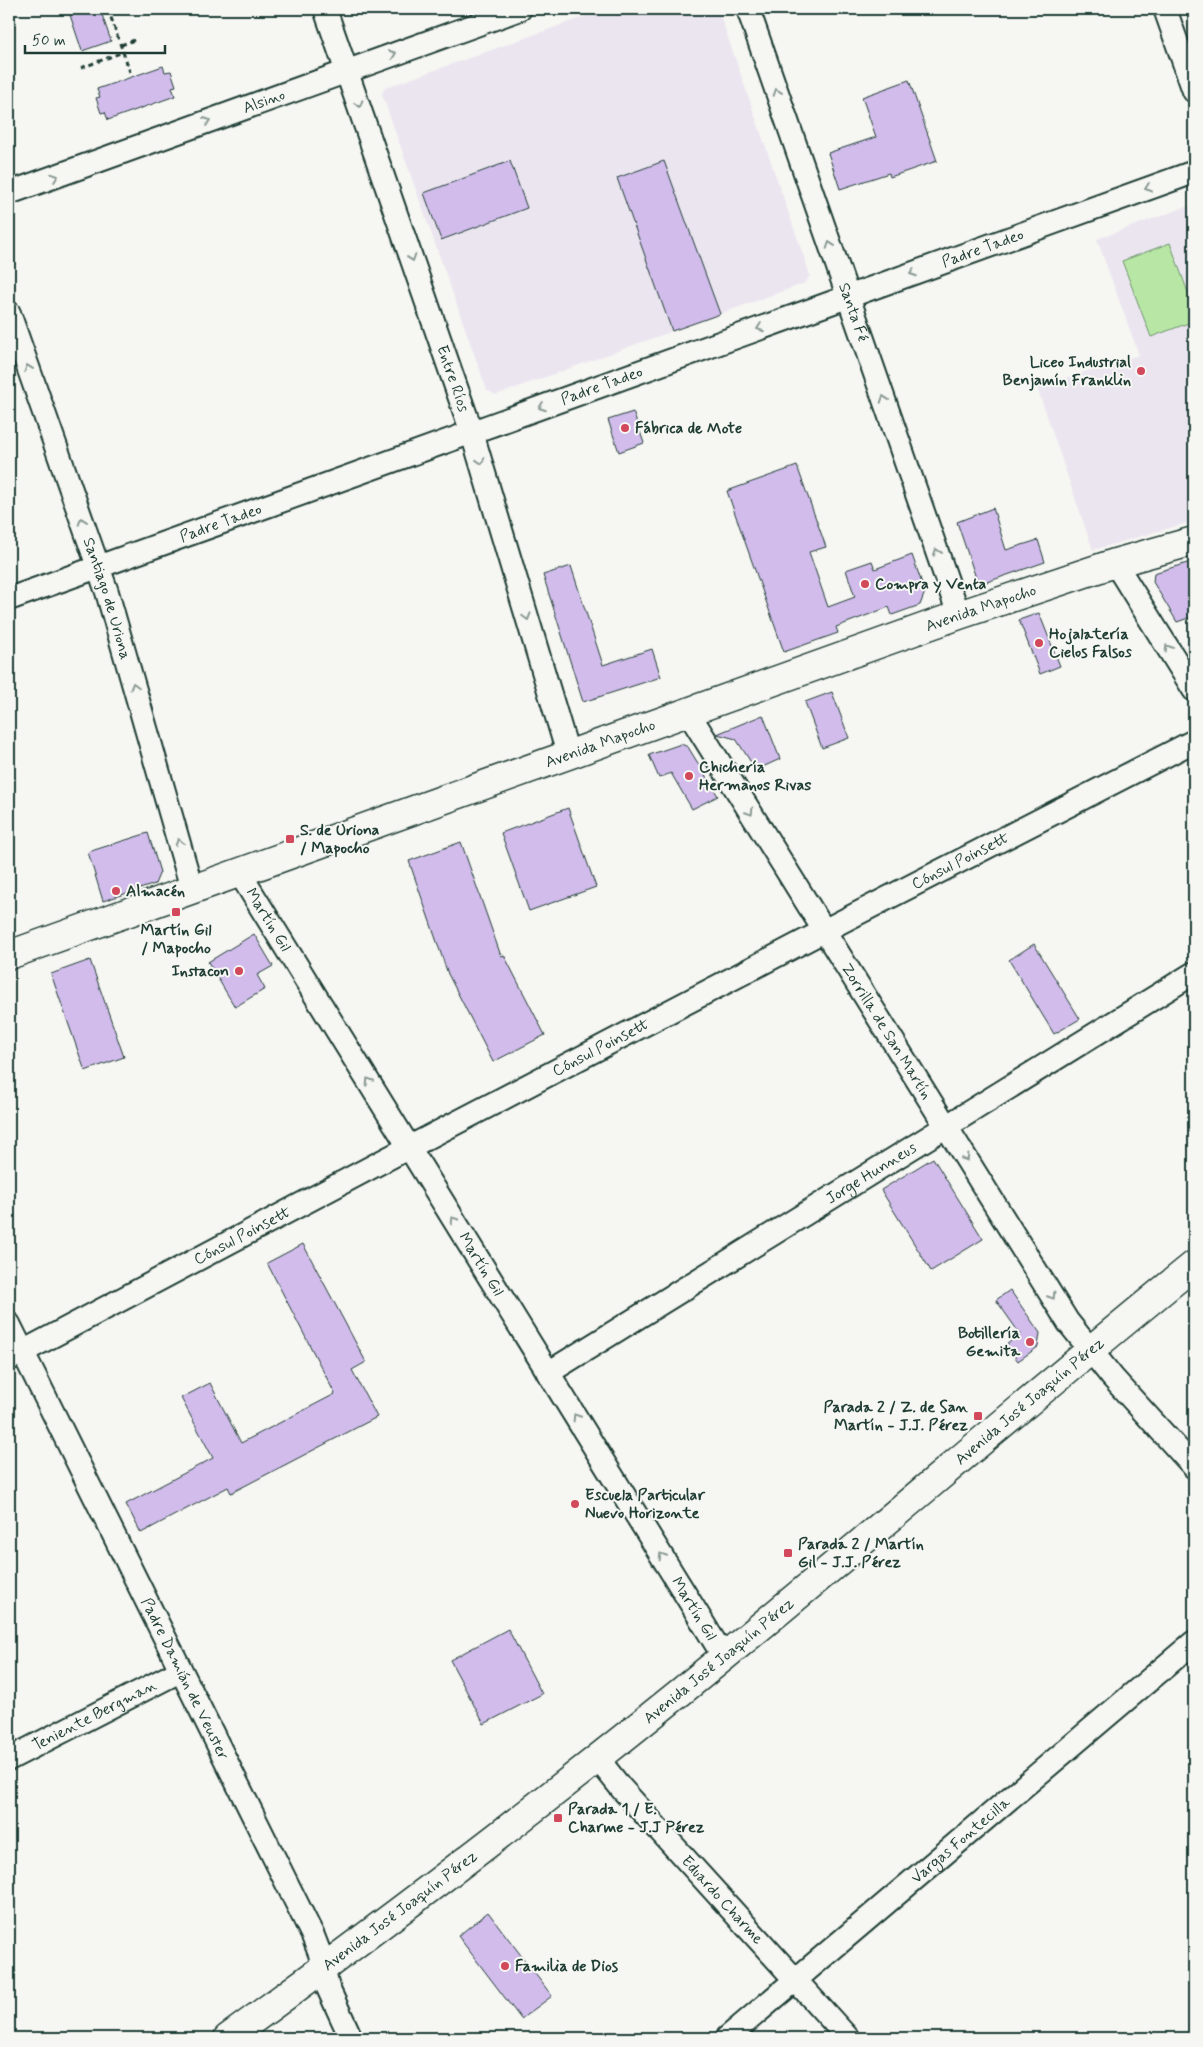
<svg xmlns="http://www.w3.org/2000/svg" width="1203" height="2047" font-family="Mynerve,sans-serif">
<rect width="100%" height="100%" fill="#f6f6f2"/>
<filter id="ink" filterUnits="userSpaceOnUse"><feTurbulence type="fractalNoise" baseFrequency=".02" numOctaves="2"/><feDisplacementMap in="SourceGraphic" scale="10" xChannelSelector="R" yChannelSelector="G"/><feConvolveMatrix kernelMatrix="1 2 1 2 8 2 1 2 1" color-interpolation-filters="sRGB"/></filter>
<g filter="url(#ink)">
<g fill="#ebe5f0">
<path d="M606 9H718L810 275 805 283 496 395 487 390 382 94 385 88Z"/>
<path d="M1194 204V521L1093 550 1037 387 1139 355 1097 239Z"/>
</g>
<path fill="#b8e7a5" stroke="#6c926c" d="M1170 243 1194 309V321L1151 337 1122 261Z"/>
<g fill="#d1bcec" stroke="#1f3d34">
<path d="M68 9H100L111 41 82 51Z"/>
<path d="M163 66 165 72 171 71 176 86 172 87 175 96 108 120 105 112 101 113 96 98 100 97 97 89Z"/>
<path d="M909 80 937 161 890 177 889 173 840 189 828 153 876 137 862 97Z"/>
<path d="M510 161 527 208 441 240 424 193Z"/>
<path d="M664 161 720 314 672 331 617 178Z"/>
<path d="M633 412 644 443 619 452 608 420Z"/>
<path d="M797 466 826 547 809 552 828 607 855 597 846 570 872 561 875 569 912 555 925 592 920 605 892 615 889 607 836 627 838 633 784 652 727 491Z"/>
<path d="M993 508 1006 550 1038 540 1045 562 984 583 976 578 957 522Z"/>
<path d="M1194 561V616L1177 622 1153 582 1154 573Z"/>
<path d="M571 566 603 665 652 649 661 677 583 702 543 575Z"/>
<path d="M1039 613 1060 666 1040 674 1019 620Z"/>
<path d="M832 692 849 738 822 748 805 702Z"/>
<path d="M763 715 780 759 756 770 736 739 717 734Z"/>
<path d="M681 744 688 747 718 796 692 809 671 773 659 778 649 755Z"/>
<path d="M568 808 596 887 529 911 501 833Z"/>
<path d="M148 833 160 872 155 884 103 901 88 852Z"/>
<path d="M461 842 501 956 504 955 545 1035 493 1062 448 974 409 861Z"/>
<path d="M254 934 273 966 257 975 265 989 235 1007 208 962Z"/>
<path d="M1034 944 1080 1019 1054 1034 1009 960Z"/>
<path d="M90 960 124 1057 85 1071 51 974Z"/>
<path d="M933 1158 983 1239 931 1271 881 1190Z"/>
<path d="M303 1244 366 1362 352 1370 377 1417 231 1493 228 1487 141 1533 126 1504 213 1458 181 1398 210 1383 241 1443 335 1394 267 1263Z"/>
<path d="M1010 1290 1040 1333 1038 1347 1018 1361 1006 1345 1020 1334 996 1300Z"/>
<path d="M508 1629 542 1694 484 1724 450 1660Z"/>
<path d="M488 1912 552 1996 521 2019 458 1936Z"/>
</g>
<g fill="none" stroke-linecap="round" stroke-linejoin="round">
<defs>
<g id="minor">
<path id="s1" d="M325 9 472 433 568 754"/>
<path id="s2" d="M748 9 959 615"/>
<path d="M1165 9 1194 91"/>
<path id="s3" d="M9 193 520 9"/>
<path id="s4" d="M9 313 107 592 192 889"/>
<path d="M1115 563 1194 690"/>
<path id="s5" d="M9 599 1194 172"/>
<path id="s6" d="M688 712 1068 1322 1113 1378 1194 1467"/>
<path id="s7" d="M239 872 724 1657"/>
<path id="s8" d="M9 1324 313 1936 320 1954 328 1988 351 2038"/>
<path id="s9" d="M9 1359 383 1161 839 923 1194 741"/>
<path id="s10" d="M548 1373 1194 973"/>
<path id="s11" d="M9 1759 180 1671"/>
<path id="s12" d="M598 1759 621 1788 848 2038"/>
<path id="s13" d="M727 2038 1194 1642"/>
</g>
<g id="major">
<path id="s14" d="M9 955 959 615 1115 563 1194 541"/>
<path id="s15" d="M228 2038C397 1915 564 1788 726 1655 883 1526 1036 1393 1194 1265"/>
</g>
</defs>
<use href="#minor" stroke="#1f3d34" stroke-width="26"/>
<use href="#major" stroke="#1f3d34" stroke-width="31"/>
<g stroke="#1f3d34" stroke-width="3" stroke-dasharray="5 4" stroke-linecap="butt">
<path d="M108 9 130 72"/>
<path d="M121 45 137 39"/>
<path d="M81 68 123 52"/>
</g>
<use href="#minor" stroke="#f6f6f2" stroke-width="22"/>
<use href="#major" stroke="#f6f6f2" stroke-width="28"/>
</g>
<defs><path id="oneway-chevron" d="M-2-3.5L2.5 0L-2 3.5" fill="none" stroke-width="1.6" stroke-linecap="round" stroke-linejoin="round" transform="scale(1.25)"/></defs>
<g stroke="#8a9a93">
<use href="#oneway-chevron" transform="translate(393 54) rotate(-20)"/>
<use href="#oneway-chevron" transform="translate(777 92) rotate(-109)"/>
<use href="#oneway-chevron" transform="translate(359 104) rotate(71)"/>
<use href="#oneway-chevron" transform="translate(207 121) rotate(-20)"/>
<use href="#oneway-chevron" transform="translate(55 177) rotate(-20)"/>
<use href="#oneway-chevron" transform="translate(1148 188) rotate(160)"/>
<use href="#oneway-chevron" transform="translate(830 245) rotate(-109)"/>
<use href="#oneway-chevron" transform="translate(412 258) rotate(71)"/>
<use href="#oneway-chevron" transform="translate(913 273) rotate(160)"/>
<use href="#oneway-chevron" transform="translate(760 328) rotate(160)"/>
<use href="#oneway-chevron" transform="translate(28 368) rotate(-109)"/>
<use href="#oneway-chevron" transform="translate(884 399) rotate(-109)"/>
<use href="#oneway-chevron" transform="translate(542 407) rotate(160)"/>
<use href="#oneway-chevron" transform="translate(481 461) rotate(73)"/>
<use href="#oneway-chevron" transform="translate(82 521) rotate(-109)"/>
<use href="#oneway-chevron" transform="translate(937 552) rotate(-109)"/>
<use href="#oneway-chevron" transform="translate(527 617) rotate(74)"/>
<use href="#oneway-chevron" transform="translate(1168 648) rotate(-122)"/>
<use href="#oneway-chevron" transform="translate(134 686) rotate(-106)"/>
<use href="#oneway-chevron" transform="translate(750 812) rotate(58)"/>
<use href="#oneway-chevron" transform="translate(179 842) rotate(-106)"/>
<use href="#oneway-chevron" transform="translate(369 1081) rotate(-122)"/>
<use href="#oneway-chevron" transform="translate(966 1158) rotate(58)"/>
<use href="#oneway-chevron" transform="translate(454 1220) rotate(-122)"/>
<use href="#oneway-chevron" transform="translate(1052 1296) rotate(58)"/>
<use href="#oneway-chevron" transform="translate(576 1417) rotate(-122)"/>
<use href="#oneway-chevron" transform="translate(662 1556) rotate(-122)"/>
</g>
</g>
<g fill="#d1495b" stroke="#f6f6f2" stroke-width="2">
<circle cx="1141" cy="371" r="5"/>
<circle cx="625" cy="428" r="5"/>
<circle cx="865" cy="584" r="5"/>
<circle cx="1039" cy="643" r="5"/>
<circle cx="689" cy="776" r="5"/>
<rect x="285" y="834" width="10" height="10" rx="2.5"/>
<circle cx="116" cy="891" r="5"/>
<rect x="171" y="907" width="10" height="10" rx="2.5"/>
<circle cx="239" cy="971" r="5"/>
<circle cx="1030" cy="1342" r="5"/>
<rect x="973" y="1411" width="10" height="10" rx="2.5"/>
<circle cx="575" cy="1504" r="5"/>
<rect x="783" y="1548" width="10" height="10" rx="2.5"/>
<rect x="553" y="1813" width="10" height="10" rx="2.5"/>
<circle cx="505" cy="1966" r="5"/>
</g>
<g text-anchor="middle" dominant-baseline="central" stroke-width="4" stroke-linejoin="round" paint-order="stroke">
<g font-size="16" fill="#1f3d34" stroke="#f6f6f2">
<text stroke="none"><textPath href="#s3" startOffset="271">Alsino</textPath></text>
<text stroke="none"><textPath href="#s5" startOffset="1035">Padre Tadeo</textPath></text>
<text stroke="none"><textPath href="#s2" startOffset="321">Santa Fé</textPath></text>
<text stroke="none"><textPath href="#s1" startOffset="391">Entre Ríos</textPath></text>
<text stroke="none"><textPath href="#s5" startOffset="630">Padre Tadeo</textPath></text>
<text stroke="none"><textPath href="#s5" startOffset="225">Padre Tadeo</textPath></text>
<text stroke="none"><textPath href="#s4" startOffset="302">Santiago de Uriona</textPath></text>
<text stroke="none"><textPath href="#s14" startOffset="1032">Avenida Mapocho</textPath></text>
<text stroke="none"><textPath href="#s14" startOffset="628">Avenida Mapocho</textPath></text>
<text stroke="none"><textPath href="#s9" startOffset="1074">Cónsul Poinsett</textPath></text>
<text stroke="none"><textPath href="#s7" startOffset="56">Martín Gil</textPath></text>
<text stroke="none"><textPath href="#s6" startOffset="376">Zorrilla de San Martín</textPath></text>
<text stroke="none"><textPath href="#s9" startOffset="669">Cónsul Poinsett</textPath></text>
<text stroke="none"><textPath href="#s10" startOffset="380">Jorge Hunneus</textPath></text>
<text stroke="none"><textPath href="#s9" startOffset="264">Cónsul Poinsett</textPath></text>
<text stroke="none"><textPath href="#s7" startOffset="461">Martín Gil</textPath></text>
<text stroke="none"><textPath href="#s15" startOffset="1024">Avenida José Joaquín Pérez</textPath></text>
<text stroke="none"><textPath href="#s7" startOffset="866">Martín Gil</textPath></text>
<text stroke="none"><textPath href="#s15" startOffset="619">Avenida José Joaquín Pérez</textPath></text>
<text stroke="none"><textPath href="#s8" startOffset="396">Padre Damián de Veuster</textPath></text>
<text stroke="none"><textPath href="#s11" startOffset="96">Teniente Bergman</textPath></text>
<text stroke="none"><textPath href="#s13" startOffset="306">Vargas Fontecilla</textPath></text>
<text stroke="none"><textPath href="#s12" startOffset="188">Eduardo Charme</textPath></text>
<text stroke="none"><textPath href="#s15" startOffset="214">Avenida José Joaquín Pérez</textPath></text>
</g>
<g font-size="16" font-weight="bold" fill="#1f3d34" stroke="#f6f6f2" text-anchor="start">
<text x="1131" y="362" text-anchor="end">Liceo Industrial<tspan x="1131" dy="18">Benjamín Franklin</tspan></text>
<text x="635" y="428">Fábrica de Mote</text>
<text x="875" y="584">Compra y Venta</text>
<text x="1049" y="634">Hojalatería<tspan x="1049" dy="18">Cielos Falsos</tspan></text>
<text x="699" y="767">Chichería<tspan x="699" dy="18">Hermanos Rivas</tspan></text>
<text x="300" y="830">S. de Uriona<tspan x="300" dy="18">/ Mapocho</tspan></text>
<text x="126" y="891">Almacén</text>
<text x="176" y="930" text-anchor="middle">Martín Gil<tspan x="176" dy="18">/ Mapocho</tspan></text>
<text x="229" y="971" text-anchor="end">Instacon</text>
<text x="1020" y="1333" text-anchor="end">Botillería<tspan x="1020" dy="18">Gemita</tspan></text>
<text x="968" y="1407" text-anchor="end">Parada 2 / Z. de San<tspan x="968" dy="18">Martín - J.J. Pérez</tspan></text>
<text x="585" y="1495">Escuela Particular<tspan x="585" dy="18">Nuevo Horizonte</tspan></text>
<text x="798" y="1544">Parada 2 / Martín<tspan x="798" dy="18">Gil - J.J. Pérez</tspan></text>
<text x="568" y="1809">Parada 1 / E.<tspan x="568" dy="18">Charme - J.J Pérez</tspan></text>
<text x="515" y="1966">Familia de Dios</text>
</g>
</g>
<rect width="1203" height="2047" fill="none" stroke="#f6f6f2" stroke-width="30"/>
<rect x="15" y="15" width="1173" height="2017" fill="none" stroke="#1f3d34" stroke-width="2" filter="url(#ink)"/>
<path d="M25 45v8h140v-8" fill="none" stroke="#1f3d34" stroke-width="2.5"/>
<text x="32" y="45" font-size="15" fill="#1f3d34" stroke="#f6f6f2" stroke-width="4" paint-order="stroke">50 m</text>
</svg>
